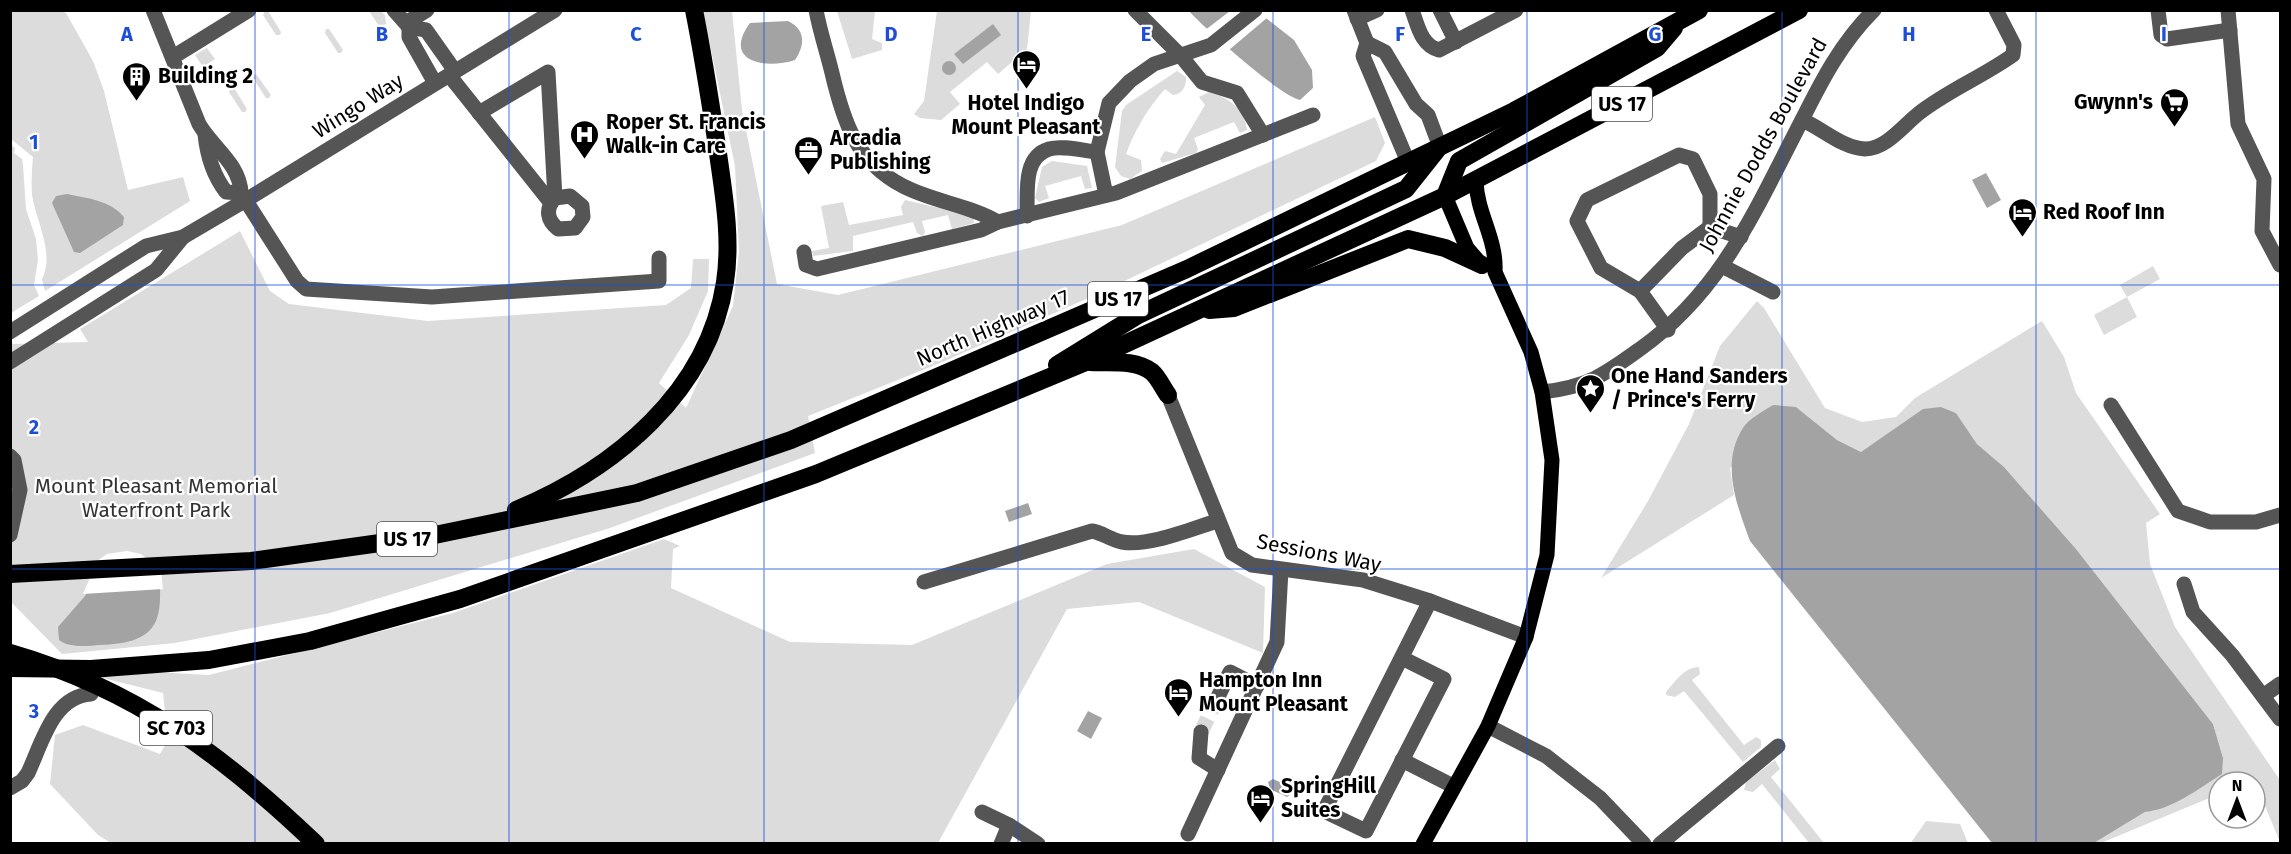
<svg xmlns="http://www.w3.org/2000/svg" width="2291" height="854" font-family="'Fira Sans',sans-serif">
<rect width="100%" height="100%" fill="#fff"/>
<g fill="#dcdcdc">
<path d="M10 11H61L66 13 93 61 104 91 128 190 183 177 190 201 45 291 42 279C55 253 36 221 32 195 31 183 32 169 33 157L11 139Z"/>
<path d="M265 11H268L281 32 280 35H276L263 15Z"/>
<path d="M369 11H381L385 15 386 24 379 26Z"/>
<path d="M703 11H732L742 110 777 284 838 295 1122 225 1375 117 1385 143 1376 161 1093 296 940 363 808 416 815 453 610 528 330 613 175 643 62 654 11 602 10 344 88 342 80 329 240 231 270 291 289 304 428 321 666 305 691 288 693 259H709L708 291 689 335 659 383 686 408 733 306 739 252 735 166Z"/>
<path d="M837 11H875L872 39 882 43V50L852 59Z"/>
<path d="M937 11H1031L1027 49 998 74 987 62 950 92 960 104 941 120 920 118 914 114 924 101Z"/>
<path d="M326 29H329L343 50 341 53H338L325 33Z"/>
<path d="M207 48 215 59 203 67 195 55Z"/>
<path d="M1177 71 1186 77C1187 85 1182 95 1173 95L1165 89C1147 109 1135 130 1126 154L1141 160 1142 171 1130 179 1121 176 1115 167 1122 111 1126 105Z"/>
<path d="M256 74 271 95 269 98H266L253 78Z"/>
<path d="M230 88H234L247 109 245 112H242L229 92Z"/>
<path d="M1209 92C1229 98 1244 108 1247 130L1240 133 1234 122 1194 138 1198 149 1196 153 1162 163 1160 159 1165 151 1176 154 1205 105 1199 97Z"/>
<path d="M11 145 15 148 14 153 22 159 23 165 26 209 36 239 38 260 34 285 39 296 11 313Z"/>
<path d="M1052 161 1087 166 1092 188 1085 189 1081 176 1045 186 1049 198 1039 202 1035 198 1042 167Z"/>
<path d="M905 200 973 216 974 223 952 229 948 215 922 221 925 232 923 236 917 233 913 222 853 236V251L813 256 812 251 829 248 821 206 843 202 849 225 903 215 901 207Z"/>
<path d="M2153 266 2160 279 2127 297 2137 317 2104 335 2094 315 2127 297 2120 285Z"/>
<path d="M1757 301 1764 308 1825 408 1862 422 1896 417 1915 398 2042 321 2064 357 2076 393 2160 514 2146 523 2150 564 2175 627 2280 780V842L2255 782H2219V794L2101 843H2094L2145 812 2154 811 2223 758 2213 724 2076 549 2004 467 1977 444 1956 413 1941 407 1861 452 1837 440 1796 407 1730 468 1734 495 1601 578 1648 501 1689 424 1720 346Z"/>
<path d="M664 539 680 546 673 549 671 588 790 642 912 645 1107 564 1194 549 1265 587 1263 653 1139 602 1067 609 938 843H111L98 835 50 784 55 735 83 725 160 754 168 740 163 693 59 667 209 675 453 613Z"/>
<path d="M1699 667 1700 674 1692 680 1744 745 1756 737 1761 740V747L1743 762 1684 691 1675 697 1666 695V692C1675 682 1684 667 1699 667Z"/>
<path d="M1775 760 1780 769 1771 777 1824 843H1809L1762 784 1753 792 1744 790 1746 782Z"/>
<path d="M1926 821 1960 824 1968 843 1910 844Z"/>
</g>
<g fill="#a3a3a3">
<path d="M1189 11H1257L1294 40 1312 70 1313 88 1300 100C1279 95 1205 29 1189 11Z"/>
<path d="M788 21C806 30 805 45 795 60 764 70 722 61 750 23Z"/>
<path d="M993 24 1001 35 963 64 954 54Z"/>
<circle cx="949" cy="68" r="7"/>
<path d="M1986 173 2001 200 1987 208 1972 180Z"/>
<path d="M67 194C86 198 110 200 124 217L123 225 80 253 74 252 52 203 56 196Z"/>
<path d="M1773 405 1796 407 1837 440 1861 452 1923 409 1941 407 1956 413 1977 444 2004 467 2076 549 2213 724 2223 758 2222 774C2200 788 2171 810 2145 812L2094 843H1992L1750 541C1737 505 1720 464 1743 428 1748 419 1764 411 1773 405Z"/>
<path d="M1028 503 1032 514 1009 522 1005 511Z"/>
<path d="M159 574C164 626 154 643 100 645 87 646 69 648 59 640L58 627 85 596 93 581Z"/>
<path d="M1088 711 1102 718 1091 739 1077 731Z"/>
<path d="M1273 779 1282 783H1289L1293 792 1287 797 1270 789 1268 782Z"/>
</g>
<g fill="#fff">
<path d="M1261 10 1268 17 1229 50 1204 31 1230 11Z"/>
<path d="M127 551 141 554 161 571 163 589 83 594 97 561 107 554Z"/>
</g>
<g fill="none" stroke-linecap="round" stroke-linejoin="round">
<path stroke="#d9d9d9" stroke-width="15" stroke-dasharray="15 8" stroke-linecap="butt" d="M1201 732 1216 701"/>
<g stroke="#555" stroke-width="15">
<path d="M153 10 199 124C213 148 240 164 241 193L297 281 306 289 432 297 659 281V258"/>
<path d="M394 10 409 27 426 30 455 71"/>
<path d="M816 10C820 32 827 52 832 73 843 120 856 162 903 186 934 202 969 205 998 222"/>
<path d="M1135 10 1181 56 1202 82 1237 93 1263 135"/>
<path d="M1354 10 1367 43 1363 56 1408 162"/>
<path d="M1412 10C1418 26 1421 45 1439 50L1516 10"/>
<path d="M1440 10 1456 42"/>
<path d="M2158 10 2161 35 2167 39 2230 30"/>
<path d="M2228 10 2238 124 2264 179 2262 231 2280 265"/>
<path d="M1357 19 1377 10"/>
<path d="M406 23 427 10"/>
<path d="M409 27V37L435 83"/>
<path d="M1367 43 1385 52 1416 104 1428 115 1440 147"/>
<path d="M173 57 249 10"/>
<path d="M449 75 551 203"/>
<path d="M479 113 548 72 555 198C545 209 547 220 558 229L575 228 583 217 582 206 570 196 555 198"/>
<path d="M1802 120C1822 128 1842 148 1865 149 1886 149 1903 126 1918 114 1947 91 1982 77 2013 55L2014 45 1996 10"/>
<path d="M205 134C207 155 213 175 226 192L241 193"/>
<path d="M1106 195 1097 152 1109 103 1130 81 1154 64 1211 45 1255 10"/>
<path d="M1027 216C1028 194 1022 157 1049 149 1062 145 1084 151 1097 152"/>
<path d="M804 252 806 265 817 269 981 230 998 222 1116 193 1313 115"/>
<path d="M1722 266 1773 292"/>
<path d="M1640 291 1682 248 1710 227"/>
<path d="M1668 330 1640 291 1601 268 1577 221 1587 200 1679 155 1693 159 1710 194V227L1741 237"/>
<path d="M10 332 146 246 183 237 246 200 555 10"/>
<path d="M10 362 156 270 183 237"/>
<path d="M1542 392C1588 387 1604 375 1640 349 1723 290 1756 208 1802 120 1822 80 1841 43 1874 10"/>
<path d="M1168 395 1232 553 1252 565 1363 580 1430 601 1526 637"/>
<path d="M2111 405 2178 511 2210 522H2256L2280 515"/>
<path d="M10 456 14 460 20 490 10 535"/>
<path d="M924 582 1092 531C1103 533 1111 540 1122 542 1148 547 1191 529 1217 521"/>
<path d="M2184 584 2193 612 2232 655 2280 719"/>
<path d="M1402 658 1444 679 1366 831 1324 811 1430 601"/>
<path d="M2263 696 2280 684"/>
<path d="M1216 701 1230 672 1257 686"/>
<path d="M1488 726 1546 756 1600 798 1644 844"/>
<path d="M1201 732 1199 758 1218 770"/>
<path d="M1402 760 1453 786"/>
<path d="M10 788 22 781 28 773C42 743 53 696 91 694"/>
<path d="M982 812 1009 825 1038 844"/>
<path d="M1188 834 1277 642 1281 570"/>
<path d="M1001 844 1009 825"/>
<path d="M1660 844 1778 746"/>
</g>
<g stroke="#000" stroke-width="15">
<path d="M1445 196 1467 248 1480 263"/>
<path d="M1423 844 1488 726 1526 637 1547 555 1552 460 1542 392 1531 352 1495 272C1497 239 1477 214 1476 181"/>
</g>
<g stroke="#000" stroke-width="18">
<path d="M1445 196 1459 161 1657 48 1674 28"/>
<path d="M1209 310 1234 308 1408 239 1445 248 1482 265"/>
<path d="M1090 362C1110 363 1135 359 1152 372 1158 377 1163 388 1168 395"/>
<path d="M1057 365 1138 315 1406 189 1437 150"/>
<path d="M516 510C614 469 708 393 725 282 732 236 723 191 717 146 710 100 703 55 694 10"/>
<path d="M10 574 251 561 430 536 637 493 791 440 1187 269 1514 111 1699 10"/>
<path d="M10 653C135 689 224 756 316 844"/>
<path d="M10 668 91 669 209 660 310 641 460 599 816 474 1086 362 1445 196 1799 10"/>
</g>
</g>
<path fill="none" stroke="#1d4ed8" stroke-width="1.5" stroke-opacity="0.55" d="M255 10V844M509 10V844M764 10V844M1018 10V844M1273 10V844M1527 10V844M1782 10V844M2036 10V844M10 285H2280M10 569H2280"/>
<defs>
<symbol id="hotel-pin" viewBox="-11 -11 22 30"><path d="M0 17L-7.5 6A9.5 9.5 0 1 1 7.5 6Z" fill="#000" stroke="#fff"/><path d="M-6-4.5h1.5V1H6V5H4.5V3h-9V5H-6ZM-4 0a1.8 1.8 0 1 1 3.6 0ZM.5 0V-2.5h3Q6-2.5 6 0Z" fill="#fff"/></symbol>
<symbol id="building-pin" viewBox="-11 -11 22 30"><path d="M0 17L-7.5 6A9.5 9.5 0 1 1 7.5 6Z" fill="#000" stroke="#fff"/><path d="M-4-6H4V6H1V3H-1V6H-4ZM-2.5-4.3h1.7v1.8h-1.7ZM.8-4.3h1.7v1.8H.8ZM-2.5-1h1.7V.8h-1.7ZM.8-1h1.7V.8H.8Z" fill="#fff"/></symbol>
<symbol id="supermarket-pin" viewBox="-11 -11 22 30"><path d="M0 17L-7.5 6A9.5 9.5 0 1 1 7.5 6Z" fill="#000" stroke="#fff"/><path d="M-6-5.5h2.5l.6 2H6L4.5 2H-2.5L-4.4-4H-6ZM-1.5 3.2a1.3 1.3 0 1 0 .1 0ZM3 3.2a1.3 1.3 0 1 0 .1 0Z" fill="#fff"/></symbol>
<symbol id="hospital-pin" viewBox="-11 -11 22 30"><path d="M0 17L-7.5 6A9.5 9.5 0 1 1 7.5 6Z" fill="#000" stroke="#fff"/><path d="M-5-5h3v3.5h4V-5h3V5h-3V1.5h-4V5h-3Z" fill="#fff"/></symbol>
<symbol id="office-pin" viewBox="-11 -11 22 30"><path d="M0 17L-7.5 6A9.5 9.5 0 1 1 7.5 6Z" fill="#000" stroke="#fff"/><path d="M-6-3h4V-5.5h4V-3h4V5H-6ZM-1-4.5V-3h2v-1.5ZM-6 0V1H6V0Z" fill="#fff"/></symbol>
<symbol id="sight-pin" viewBox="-11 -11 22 30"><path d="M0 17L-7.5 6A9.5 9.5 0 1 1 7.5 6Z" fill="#000" stroke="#fff"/><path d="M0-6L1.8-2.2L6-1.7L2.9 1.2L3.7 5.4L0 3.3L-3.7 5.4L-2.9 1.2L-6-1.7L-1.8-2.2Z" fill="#fff"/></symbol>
</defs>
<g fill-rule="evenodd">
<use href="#hotel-pin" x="1010" y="48" width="33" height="45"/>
<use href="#building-pin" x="120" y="60" width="33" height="45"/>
<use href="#supermarket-pin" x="2158" y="86" width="33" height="45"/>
<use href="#hospital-pin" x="568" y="118" width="33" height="45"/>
<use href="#office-pin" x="792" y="134" width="33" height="45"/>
<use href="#hotel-pin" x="2006" y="196" width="33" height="45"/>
<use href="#sight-pin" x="1574" y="372" width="33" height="45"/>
<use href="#hotel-pin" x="1162" y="676" width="33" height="45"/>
<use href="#hotel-pin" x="1244" y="782" width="33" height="45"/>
</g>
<g text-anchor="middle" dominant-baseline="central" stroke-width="4.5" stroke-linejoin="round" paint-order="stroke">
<g fill="#fff" stroke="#4c4c4c" stroke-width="1.5">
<rect x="1592" y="87" width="60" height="34" rx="4.5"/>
<rect x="1088" y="282" width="60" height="34" rx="4.5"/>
<rect x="377" y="522" width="60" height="34" rx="4.5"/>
<rect x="140" y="711" width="72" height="34" rx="4.5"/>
</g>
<g font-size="20" font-weight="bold" fill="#000">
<text x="1622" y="104">US 17</text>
<text x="1118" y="299">US 17</text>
<text x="407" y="539">US 17</text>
<text x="176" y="728">SC 703</text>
</g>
<g font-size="21" font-weight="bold" fill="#000" stroke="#fff" text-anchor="start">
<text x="158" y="76">Building 2</text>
<text x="2153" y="102" text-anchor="end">Gwynn's</text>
<text x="1026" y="103" text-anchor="middle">Hotel Indigo<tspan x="1026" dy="24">Mount Pleasant</tspan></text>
<text x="606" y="122">Roper St. Francis<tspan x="606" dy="24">Walk-in Care</tspan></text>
<text x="830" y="138">Arcadia<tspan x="830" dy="24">Publishing</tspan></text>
<text x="2043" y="212">Red Roof Inn</text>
<text x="1611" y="376">One Hand Sanders<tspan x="1611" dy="24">/ Prince's Ferry</tspan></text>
<text x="1199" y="680">Hampton Inn<tspan x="1199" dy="24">Mount Pleasant</tspan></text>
<text x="1281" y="786">SpringHill<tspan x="1281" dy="24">Suites</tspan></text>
</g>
<g font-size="21" fill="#000" stroke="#fff">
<text transform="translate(358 106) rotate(-32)">Wingo Way</text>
<text transform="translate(1763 145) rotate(-61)">Johnnie Dodds Boulevard</text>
<text transform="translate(993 328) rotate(-23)">North Highway 17</text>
<text transform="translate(1319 553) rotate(11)">Sessions Way</text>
</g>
<g font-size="21" fill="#333" stroke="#fff">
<text x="156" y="486">Mount Pleasant Memorial<tspan x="156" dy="24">Waterfront Park</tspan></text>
</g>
</g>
<g font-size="20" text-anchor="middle" font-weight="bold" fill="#1d4ed8" stroke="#fff" stroke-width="4.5" stroke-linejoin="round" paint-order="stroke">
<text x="127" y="41">A</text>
<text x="382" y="41">B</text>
<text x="636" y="41">C</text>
<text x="891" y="41">D</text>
<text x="1146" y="41">E</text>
<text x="1400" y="41">F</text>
<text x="1655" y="41">G</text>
<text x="1909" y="41">H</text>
<text x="2164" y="41">I</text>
<text x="34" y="149">1</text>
<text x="34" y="434">2</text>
<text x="34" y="718">3</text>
</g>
<rect width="2291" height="854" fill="none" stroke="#000000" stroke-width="24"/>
<g transform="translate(2237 800)"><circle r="28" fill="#ffffff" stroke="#999999" stroke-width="1.5"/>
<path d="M0-4.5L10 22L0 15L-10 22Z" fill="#000000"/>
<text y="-9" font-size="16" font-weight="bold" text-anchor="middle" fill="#000000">N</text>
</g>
</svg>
